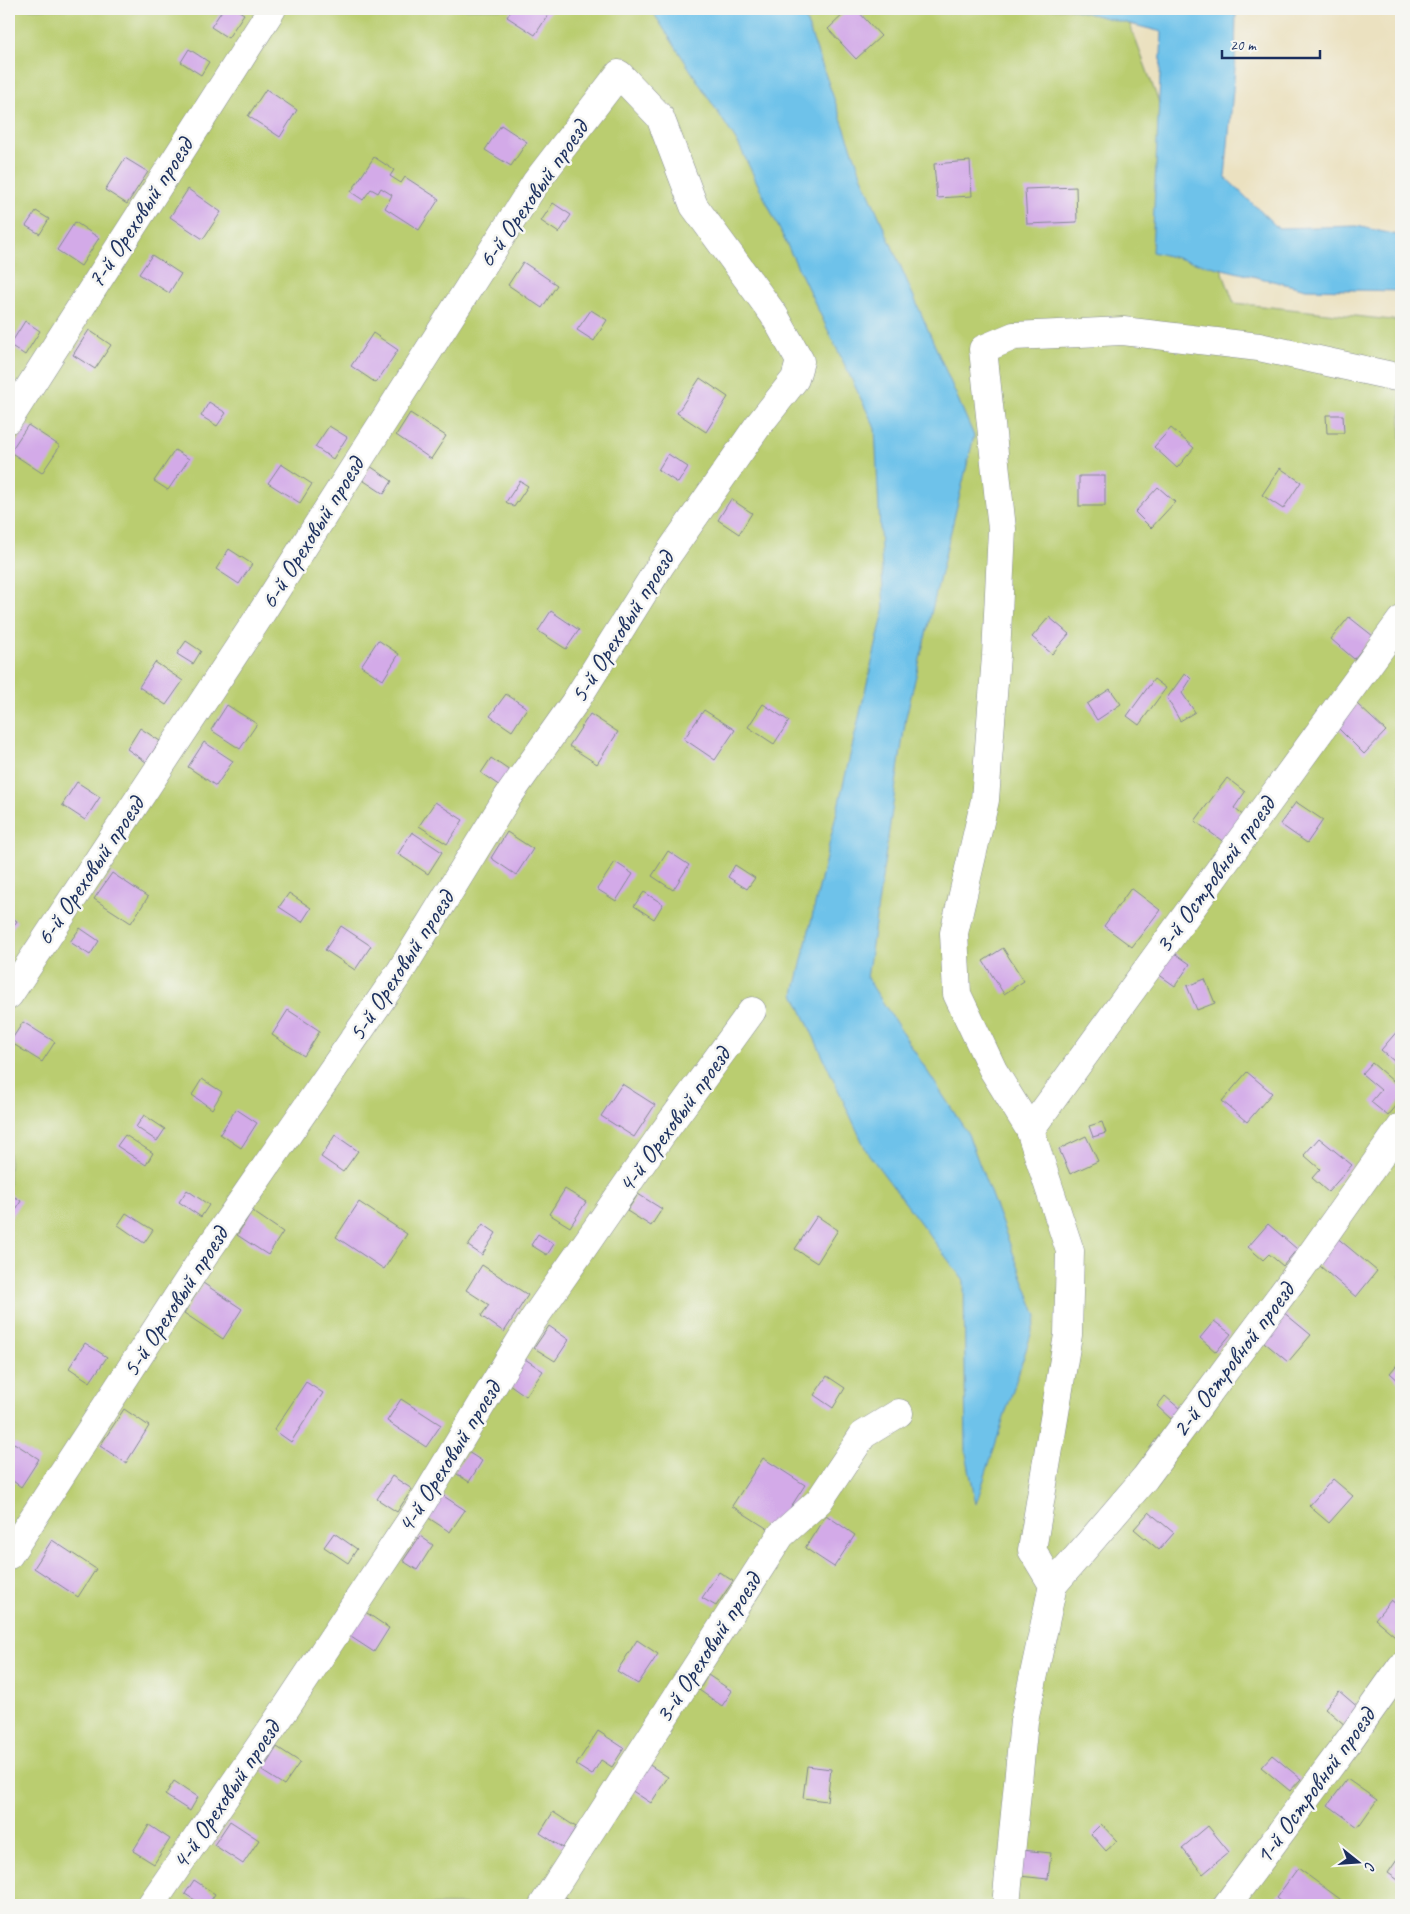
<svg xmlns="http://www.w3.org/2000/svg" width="1410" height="1914" font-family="Caveat,sans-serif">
<rect width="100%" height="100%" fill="#f6f6f2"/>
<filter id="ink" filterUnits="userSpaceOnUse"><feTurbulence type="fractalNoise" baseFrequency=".02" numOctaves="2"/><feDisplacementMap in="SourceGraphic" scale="10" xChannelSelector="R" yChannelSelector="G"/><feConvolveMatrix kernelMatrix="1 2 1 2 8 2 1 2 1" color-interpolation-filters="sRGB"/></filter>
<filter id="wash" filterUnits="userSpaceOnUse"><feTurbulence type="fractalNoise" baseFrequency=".0096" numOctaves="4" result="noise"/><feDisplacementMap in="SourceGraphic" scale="20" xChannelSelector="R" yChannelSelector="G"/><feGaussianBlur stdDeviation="1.12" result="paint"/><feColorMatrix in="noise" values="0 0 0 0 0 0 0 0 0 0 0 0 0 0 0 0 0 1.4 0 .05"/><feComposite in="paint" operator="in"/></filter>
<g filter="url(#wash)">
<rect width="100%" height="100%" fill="#ebe1c0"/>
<path fill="#bacd70" stroke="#6a7e67" d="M9 9H1124L1234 303 1401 321V1905H9Z"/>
<g fill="#6ec2ea" stroke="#4478a4">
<path d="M651 9H802L862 177 974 436 906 717 867 978 968 1134 1037 1316 976 1504 966 1453 964 1281 867 1152 794 994 884 611 875 428 739 145Z"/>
<path d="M1071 9H1236L1235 68 1225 177 1278 228 1357 226 1401 236V291L1306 289 1152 252 1162 32Z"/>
</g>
<g id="blocks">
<g fill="#d3aae8">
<path d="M223 9H236L244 14 228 38 211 27Z"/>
<path d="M512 9H552L535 35 507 17Z"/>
<path d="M849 9H856L881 36 856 59 828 29Z"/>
<path d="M189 49 209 62 201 75 181 62Z"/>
<path d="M266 89 297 110 280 137 248 116Z"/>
<path d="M501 125 527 142 511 166 485 150Z"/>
<path d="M374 157 394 170 390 176 401 183 405 177 439 199 419 230 385 208 392 195 381 188 378 193 371 189 363 200 351 192Z"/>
<path d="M125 158 148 172 127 204 105 190Z"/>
<path d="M970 161 972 196 937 198 934 164Z"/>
<path d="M1076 187 1077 222 1027 224 1025 189Z"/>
<path d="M188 189 221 212 203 239 170 217Z"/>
<path d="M553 203 571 215 559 233 541 221Z"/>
<path d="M36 211 49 219 40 234 26 226Z"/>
<path d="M75 222 99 238 81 266 57 250Z"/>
<path d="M152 255 181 274 169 293 139 274Z"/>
<path d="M523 262 557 285 542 308 508 285Z"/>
<path d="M591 310 607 320 594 341 577 330Z"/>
<path d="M25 321 40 331 25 355 10 345Z"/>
<path d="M89 330 111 345 95 369 73 355Z"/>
<path d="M373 333 398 350 376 383 351 366Z"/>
<path d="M700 378 728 397 706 432 677 413Z"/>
<path d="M209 402 226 413 217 426 201 416Z"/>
<path d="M410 413 446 436 431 459 396 435Z"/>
<path d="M1326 415H1343L1344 433H1327Z"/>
<path d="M28 425 60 446 42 473 10 452Z"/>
<path d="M329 426 347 437 333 459 315 447Z"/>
<path d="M1171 428 1194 448 1177 468 1154 447Z"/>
<path d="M175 450 189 459 168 490 154 481Z"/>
<path d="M668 454 688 467 678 483 658 470Z"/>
<path d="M281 464 312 484 300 503 268 483Z"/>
<path d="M370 466 392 481 384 494 361 479Z"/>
<path d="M1280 468 1301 482 1283 509 1262 495Z"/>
<rect x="1079" y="476" width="26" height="30"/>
<path d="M520 481 528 486 514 507 506 502Z"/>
<path d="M1158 487 1175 502 1151 528 1135 512Z"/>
<path d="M731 499 752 513 739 534 718 520Z"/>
<path d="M229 549 252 564 239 584 216 569Z"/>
<path d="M551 611 579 630 566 649 538 631Z"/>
<path d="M1049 617 1069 634 1052 654 1032 637Z"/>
<path d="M1349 617 1373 636 1354 659 1331 639Z"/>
<path d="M378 640 399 654 383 680 361 666Z"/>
<path d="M186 641 201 651 193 664 177 654Z"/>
<path d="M155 662 183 681 166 705 139 687Z"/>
<path d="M1185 673 1191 679 1182 693 1195 712 1180 721 1167 698Z"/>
<path d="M1154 679 1166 688 1139 725 1127 716Z"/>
<path d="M1110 689 1121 704 1097 720 1087 704Z"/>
<path d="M506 694 527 708 512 731 490 716Z"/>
<path d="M763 704 789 721 774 744 748 727Z"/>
<path d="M1357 704 1386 731 1364 754 1336 726Z"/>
<path d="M227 705 257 724 240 749 211 730Z"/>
<path d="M704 710 735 730 715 760 684 739Z"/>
<path d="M590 714 618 732 597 764 569 746Z"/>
<path d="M140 728 160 741 146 762 127 749Z"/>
<path d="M204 742 233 761 216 786 188 767Z"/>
<path d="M491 758 510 771 500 786 481 773Z"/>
<path d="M1227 778 1245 792 1234 808 1245 817 1225 843 1195 821Z"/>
<path d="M77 782 100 797 85 820 62 805Z"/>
<path d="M435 802 463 820 447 844 419 826Z"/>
<path d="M1296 802 1323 820 1307 843 1280 824Z"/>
<path d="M412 832 442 852 428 874 398 854Z"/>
<path d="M507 832 533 849 516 875 491 858Z"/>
<path d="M668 851 689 865 673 890 652 876Z"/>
<path d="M615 862 633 874 616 901 597 889Z"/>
<path d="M735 865 755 878 747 889 728 877Z"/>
<path d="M112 873 148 897 131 923 94 899Z"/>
<path d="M1131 888 1160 910 1132 947 1104 926Z"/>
<path d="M644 892 663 904 654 919 634 906Z"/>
<path d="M289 893 311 908 302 922 279 907Z"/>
<path d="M9 916 17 921 9 933Z"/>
<path d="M341 926 371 946 355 970 325 950Z"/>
<path d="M80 928 99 941 90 955 70 942Z"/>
<path d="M1003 948 1024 981 1004 994 983 961Z"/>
<path d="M1173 952 1190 964 1175 986 1158 974Z"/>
<path d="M1205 979 1215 1003 1197 1010 1187 986Z"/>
<path d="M288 1010 320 1031 304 1056 272 1035Z"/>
<path d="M23 1022 55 1042 42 1062 10 1042Z"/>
<path d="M1399 1029 1401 1031V1067L1381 1050Z"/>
<path d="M1372 1063 1401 1088V1100L1388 1116 1371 1102 1381 1090 1362 1074Z"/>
<path d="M1247 1072 1272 1093 1247 1122 1222 1101Z"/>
<path d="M202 1079 222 1092 212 1109 192 1095Z"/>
<path d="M622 1084 655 1105 634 1137 601 1116Z"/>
<path d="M236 1109 257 1123 241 1148 220 1134Z"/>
<path d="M144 1115 165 1129 157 1141 136 1127Z"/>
<path d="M1102 1122 1106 1133 1093 1137 1089 1126Z"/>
<path d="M125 1135 153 1153 146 1165 117 1146Z"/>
<path d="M335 1135 358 1151 343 1172 321 1157Z"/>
<path d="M1086 1136 1098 1161 1070 1174 1059 1149Z"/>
<path d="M1319 1138 1352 1165 1328 1192 1312 1178 1320 1169 1304 1155Z"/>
<path d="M565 1189 586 1202 570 1227 549 1214Z"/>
<path d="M187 1190 209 1205 201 1217 179 1202Z"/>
<path d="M9 1193 21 1201 9 1221Z"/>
<path d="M638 1194 662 1209 651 1226 627 1211Z"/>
<path d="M359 1202 407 1234 384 1269 336 1237Z"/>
<path d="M252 1211 283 1232 268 1255 237 1235Z"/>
<path d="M126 1213 153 1230 144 1243 118 1225Z"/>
<path d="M817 1216 838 1230 817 1263 795 1249Z"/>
<path d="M483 1224 496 1233 482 1255 468 1246Z"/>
<path d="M1268 1224 1297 1249 1283 1266 1269 1254 1263 1260 1248 1247Z"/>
<path d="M538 1234 554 1244 547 1255 531 1245Z"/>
<path d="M1335 1236 1377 1271 1356 1297 1314 1261Z"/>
<path d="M482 1265 528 1295 504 1332 481 1316 489 1305 466 1290Z"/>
<path d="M203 1283 242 1309 223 1339 184 1313Z"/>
<path d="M1282 1311 1311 1335 1288 1362 1259 1338Z"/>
<path d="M1214 1321 1231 1334 1216 1352 1200 1338Z"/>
<path d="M549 1326 569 1340 555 1361 534 1348Z"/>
<path d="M85 1343 107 1357 90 1382 69 1368Z"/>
<path d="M525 1359 543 1371 526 1396 509 1384Z"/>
<path d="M1401 1360V1383L1390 1373Z"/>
<path d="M827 1376 845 1388 833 1408 814 1395Z"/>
<path d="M306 1382 323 1393 291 1442 274 1430Z"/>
<path d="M1165 1396 1180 1409 1171 1419 1157 1406Z"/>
<path d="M401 1399 441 1425 426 1447 387 1421Z"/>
<path d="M124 1409 149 1426 126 1463 100 1446Z"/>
<path d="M14 1443 39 1459 21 1487 9 1478V1450Z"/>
<path d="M468 1452 482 1461 469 1482 454 1472Z"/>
<path d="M763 1458 805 1485 774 1533 732 1506Z"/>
<path d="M392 1476 412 1489 397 1512 377 1499Z"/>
<path d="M1333 1479 1353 1496 1329 1523 1309 1506Z"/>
<path d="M442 1495 465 1510 450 1532 427 1517Z"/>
<path d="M1149 1512 1174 1533 1159 1550 1134 1529Z"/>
<path d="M826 1515 855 1535 834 1567 805 1548Z"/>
<path d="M334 1533 357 1549 348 1563 324 1547Z"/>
<path d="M420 1536 433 1545 417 1570 403 1561Z"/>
<path d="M52 1540 96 1569 78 1597 34 1568Z"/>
<path d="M719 1572 733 1581 716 1606 702 1598Z"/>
<path d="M1391 1600 1401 1608V1641L1375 1619Z"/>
<path d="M364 1611 389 1628 374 1652 348 1635Z"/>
<path d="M637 1640 658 1654 638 1684 617 1671Z"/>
<path d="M708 1675 732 1691 722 1706 699 1690Z"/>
<path d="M1339 1691 1360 1709 1346 1726 1325 1708Z"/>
<path d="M598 1731 624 1748 612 1767 601 1760 592 1775 576 1765Z"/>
<path d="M277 1747 300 1762 284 1785 262 1771Z"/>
<path d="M1272 1755 1301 1779 1290 1791 1261 1767Z"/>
<path d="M648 1764 668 1777 651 1803 631 1790Z"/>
<path d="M807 1766 831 1769 827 1801 803 1798Z"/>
<path d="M1347 1779 1377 1800 1358 1827 1328 1805Z"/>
<path d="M174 1781 198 1797 190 1811 165 1795Z"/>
<path d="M553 1812 576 1827 563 1848 540 1833Z"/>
<path d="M230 1821 259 1840 243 1864 214 1845Z"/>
<path d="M1101 1824 1117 1841 1106 1851 1091 1834Z"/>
<path d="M149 1825 170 1839 154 1864 133 1851Z"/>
<path d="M1208 1826 1229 1852 1203 1874 1182 1848Z"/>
<path d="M1022 1850 1051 1853 1048 1879 1019 1876Z"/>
<path d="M1401 1854V1882L1388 1873Z"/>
<path d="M1298 1868 1348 1905H1285L1276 1898Z"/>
<path d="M194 1880 215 1894 208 1905H203L185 1894Z"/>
<path d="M564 1896 579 1905H558Z"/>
</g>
</g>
</g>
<g filter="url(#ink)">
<use href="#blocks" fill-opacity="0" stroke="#83888f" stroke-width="1"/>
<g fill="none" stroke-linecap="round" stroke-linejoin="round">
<defs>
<g id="minor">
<path d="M9 419 272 9"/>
<path d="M9 995 255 623 536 182 619 74 660 117 694 206 774 315 800 361 795 379 757 427 660 566 575 702 507 798 400 972 206 1253 9 1555"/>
<path d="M1030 1130 1401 620"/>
<path d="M1053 1585 1145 1478 1300 1270 1401 1127"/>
<path d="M151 1905 290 1702 419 1508 533 1320 660 1137 752 1011"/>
<path d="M543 1905 781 1535 819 1501 863 1435 899 1413"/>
<path d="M1006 1905 1024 1721 1053 1585 1032 1550 1068 1335 1070 1251 1030 1130 993 1070 957 994 954 933 985 800 996 656 1002 529 983 349 1014 336 1123 331 1259 347 1401 378"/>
<path d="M1227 1905 1350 1739 1401 1667"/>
</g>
</defs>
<use href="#minor" stroke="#83888f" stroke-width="29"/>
<use href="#minor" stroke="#fff" stroke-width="28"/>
</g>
</g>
<g text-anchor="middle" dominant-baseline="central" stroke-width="5" stroke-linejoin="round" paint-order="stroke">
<g font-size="25" fill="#1b2f5e" stroke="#f6f6f2">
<text transform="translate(533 194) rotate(-55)">6-й Ореховый проезд</text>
<text transform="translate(140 213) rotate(-57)">7-й Ореховый проезд</text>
<text transform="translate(312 533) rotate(-58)">6-й Ореховый проезд</text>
<text transform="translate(622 627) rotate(-58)">5-й Ореховый проезд</text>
<text transform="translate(90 871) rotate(-56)">6-й Ореховый проезд</text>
<text transform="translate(1215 875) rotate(-54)">3-й Островной проезд</text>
<text transform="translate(401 966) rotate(-57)">5-й Ореховый проезд</text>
<text transform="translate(674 1120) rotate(-54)">4-й Ореховый проезд</text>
<text transform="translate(175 1302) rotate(-57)">5-й Ореховый проезд</text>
<text transform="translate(1233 1360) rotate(-53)">2-й Островной проезд</text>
<text transform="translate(449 1457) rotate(-58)">4-й Ореховый проезд</text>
<text transform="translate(708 1648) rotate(-57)">3-й Ореховый проезд</text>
<text transform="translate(1315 1786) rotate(-54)">1-й Островной проезд</text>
<text transform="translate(226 1795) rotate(-56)">4-й Ореховый проезд</text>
</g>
</g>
<rect width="1410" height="1914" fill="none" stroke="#f6f6f2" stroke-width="30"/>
<g transform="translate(1358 1862) rotate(107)" stroke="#f6f6f2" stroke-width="4" paint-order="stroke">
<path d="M0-4L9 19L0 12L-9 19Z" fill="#1b2f5e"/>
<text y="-8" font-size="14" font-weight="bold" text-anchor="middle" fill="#1b2f5e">С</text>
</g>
<path d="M1222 50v8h98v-8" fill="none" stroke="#1b2f5e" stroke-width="2.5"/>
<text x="1230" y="50" font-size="15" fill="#1b2f5e" stroke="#f6f6f2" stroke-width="4" paint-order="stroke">20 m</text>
</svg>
